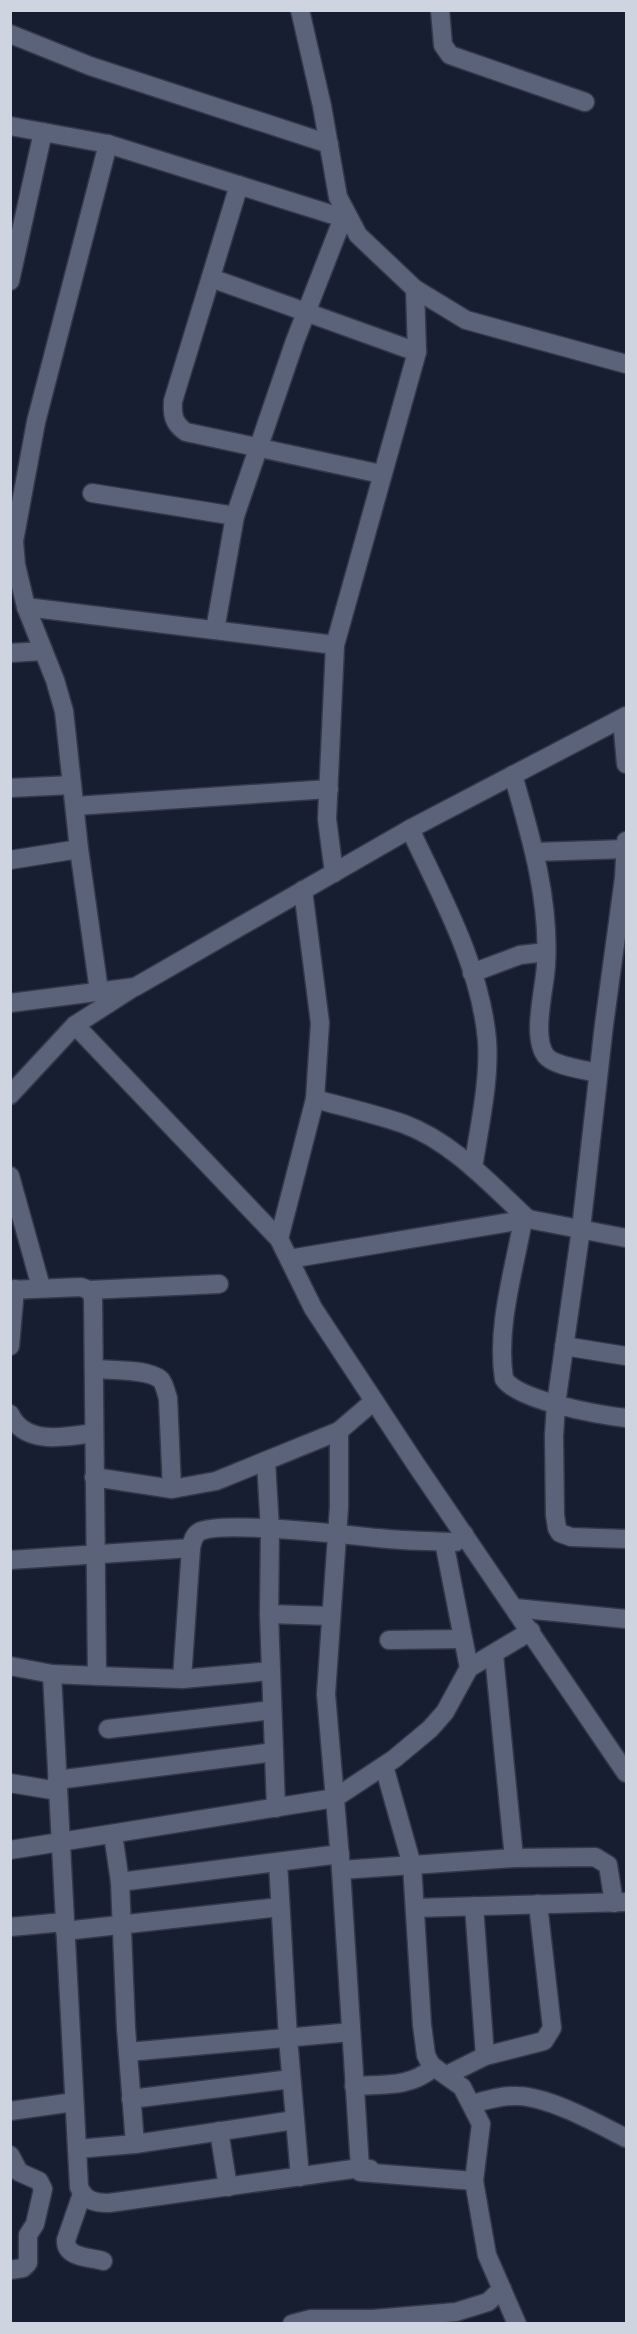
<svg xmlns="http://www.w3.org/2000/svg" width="637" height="2334" font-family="'Open Sans',sans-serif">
<rect width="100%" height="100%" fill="#171e31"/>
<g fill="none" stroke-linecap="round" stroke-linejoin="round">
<defs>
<g id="street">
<path d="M300 10 322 106 338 197 358 235 415 289 466 320 626 364"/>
<path d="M440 10 443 45 450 55 585 102"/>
<path d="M10 34 90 66 329 144"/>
<path d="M10 126 108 144 343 218 349 225"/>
<path d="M239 185 173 401C172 416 174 424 186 432L381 474"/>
<path d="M211 278 417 352"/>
<path d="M10 281 43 132"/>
<path d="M92 493 235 516"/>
<path d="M26 607 335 645"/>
<path d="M215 630 235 516 295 341 343 218"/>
<path d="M10 653 43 651"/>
<path d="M622 719 626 764"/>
<path d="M513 775C531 837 550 900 546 965 545 988 531 1037 546 1056 554 1066 586 1070 598 1073"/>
<path d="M10 788 72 785"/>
<path d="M75 806 329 789"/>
<path d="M410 829C441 896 480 964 487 1040 490 1080 479 1128 473 1168"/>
<path d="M626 841 624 878 604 1025 581 1229 556 1404 554 1436 555 1515 557 1528 560 1533 571 1537 626 1539"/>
<path d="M535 852 626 849"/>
<path d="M10 860 79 849"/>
<path d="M334 873 327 819 335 645 417 352 415 289"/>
<path d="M472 973 520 955 546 952"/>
<path d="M99 991 79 849 64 711 55 680 26 607 16 565 14 541 36 422 108 144"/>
<path d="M10 1003 135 987 410 829 626 716"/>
<path d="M75 1025 279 1239 313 1308 415 1463 626 1773"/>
<path d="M10 1095 75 1025 131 989"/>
<path d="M315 1099C344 1107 375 1114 404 1124 453 1142 491 1185 528 1219"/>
<path d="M10 1176 41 1287"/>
<path d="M523 1220C514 1271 496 1327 504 1379 519 1401 600 1415 626 1418"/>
<path d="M279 1239 315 1099 320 1023 303 890"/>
<path d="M289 1259 528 1219 626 1238"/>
<path d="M10 1290 81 1287 89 1290 93 1297 97 1676 52 1674 10 1666"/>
<path d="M89 1290 219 1284"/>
<path d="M10 1346 15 1289"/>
<path d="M564 1346 626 1356"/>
<path d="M94 1369C110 1370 150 1369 161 1380 165 1385 166 1393 168 1398L172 1489"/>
<path d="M10 1414C25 1446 66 1437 94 1433"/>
<path d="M339 1431V1507L326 1694 341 1870 360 2168"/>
<path d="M266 1461 270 1530 269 1614 276 1808"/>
<path d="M94 1477 172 1489 216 1481 339 1431 374 1401"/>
<path d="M444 1542 469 1668"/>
<path d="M10 1560 191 1548"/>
<path d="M515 1608 626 1619"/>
<path d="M269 1614 331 1616"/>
<path d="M389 1640 463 1639"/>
<path d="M494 1655 514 1858"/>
<path d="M52 1674 79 2187C85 2201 95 2203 109 2203L360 2168 370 2169"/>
<path d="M97 1676 182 1679 271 1671"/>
<path d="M182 1679 191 1548C192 1543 193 1536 199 1532 220 1520 347 1535 378 1538 404 1541 430 1541 456 1542L464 1534"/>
<path d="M108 1729 272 1710"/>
<path d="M384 1766 412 1865 422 2025 426 2055 431 2065 462 2087 481 2124 474 2181"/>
<path d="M57 1780 274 1752"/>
<path d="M10 1783 58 1791"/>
<path d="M113 1834 120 1882 126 2028 135 2144"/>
<path d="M10 1850 335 1798 394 1759 430 1729 445 1712 469 1668 531 1631"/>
<path d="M278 1862 288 2038 300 2177"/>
<path d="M341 1870 514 1858 595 1857 608 1865 614 1903"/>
<path d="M120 1882 340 1854"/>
<path d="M474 1906 485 2056"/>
<path d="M415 1908 626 1902"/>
<path d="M10 1927 64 1922"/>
<path d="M65 1931 280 1907"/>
<path d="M128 2052 351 2032"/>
<path d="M447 2075 485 2056 544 2041 552 2028 538 1904"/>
<path d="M354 2086C384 2084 410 2088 434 2067"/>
<path d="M131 2099 291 2079"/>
<path d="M472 2104C487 2100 502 2095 518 2096 550 2097 598 2124 626 2138"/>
<path d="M10 2111 74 2102"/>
<path d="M219 2131 228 2187"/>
<path d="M77 2149 135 2144 295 2120"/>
<path d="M10 2155 19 2172 39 2181 43 2189 35 2224 28 2235V2263L23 2268 10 2270"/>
<path d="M360 2172 474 2181 487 2255 517 2324"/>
<path d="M82 2194 66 2240C65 2258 90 2257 103 2261"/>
<path d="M292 2324 311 2319H373L456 2312 488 2302 502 2289"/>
</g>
</defs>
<use href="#street" stroke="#353848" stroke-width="21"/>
<use href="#street" stroke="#5b637b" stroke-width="18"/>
</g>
<rect width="637" height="2334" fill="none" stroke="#cfd4e1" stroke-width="24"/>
</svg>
